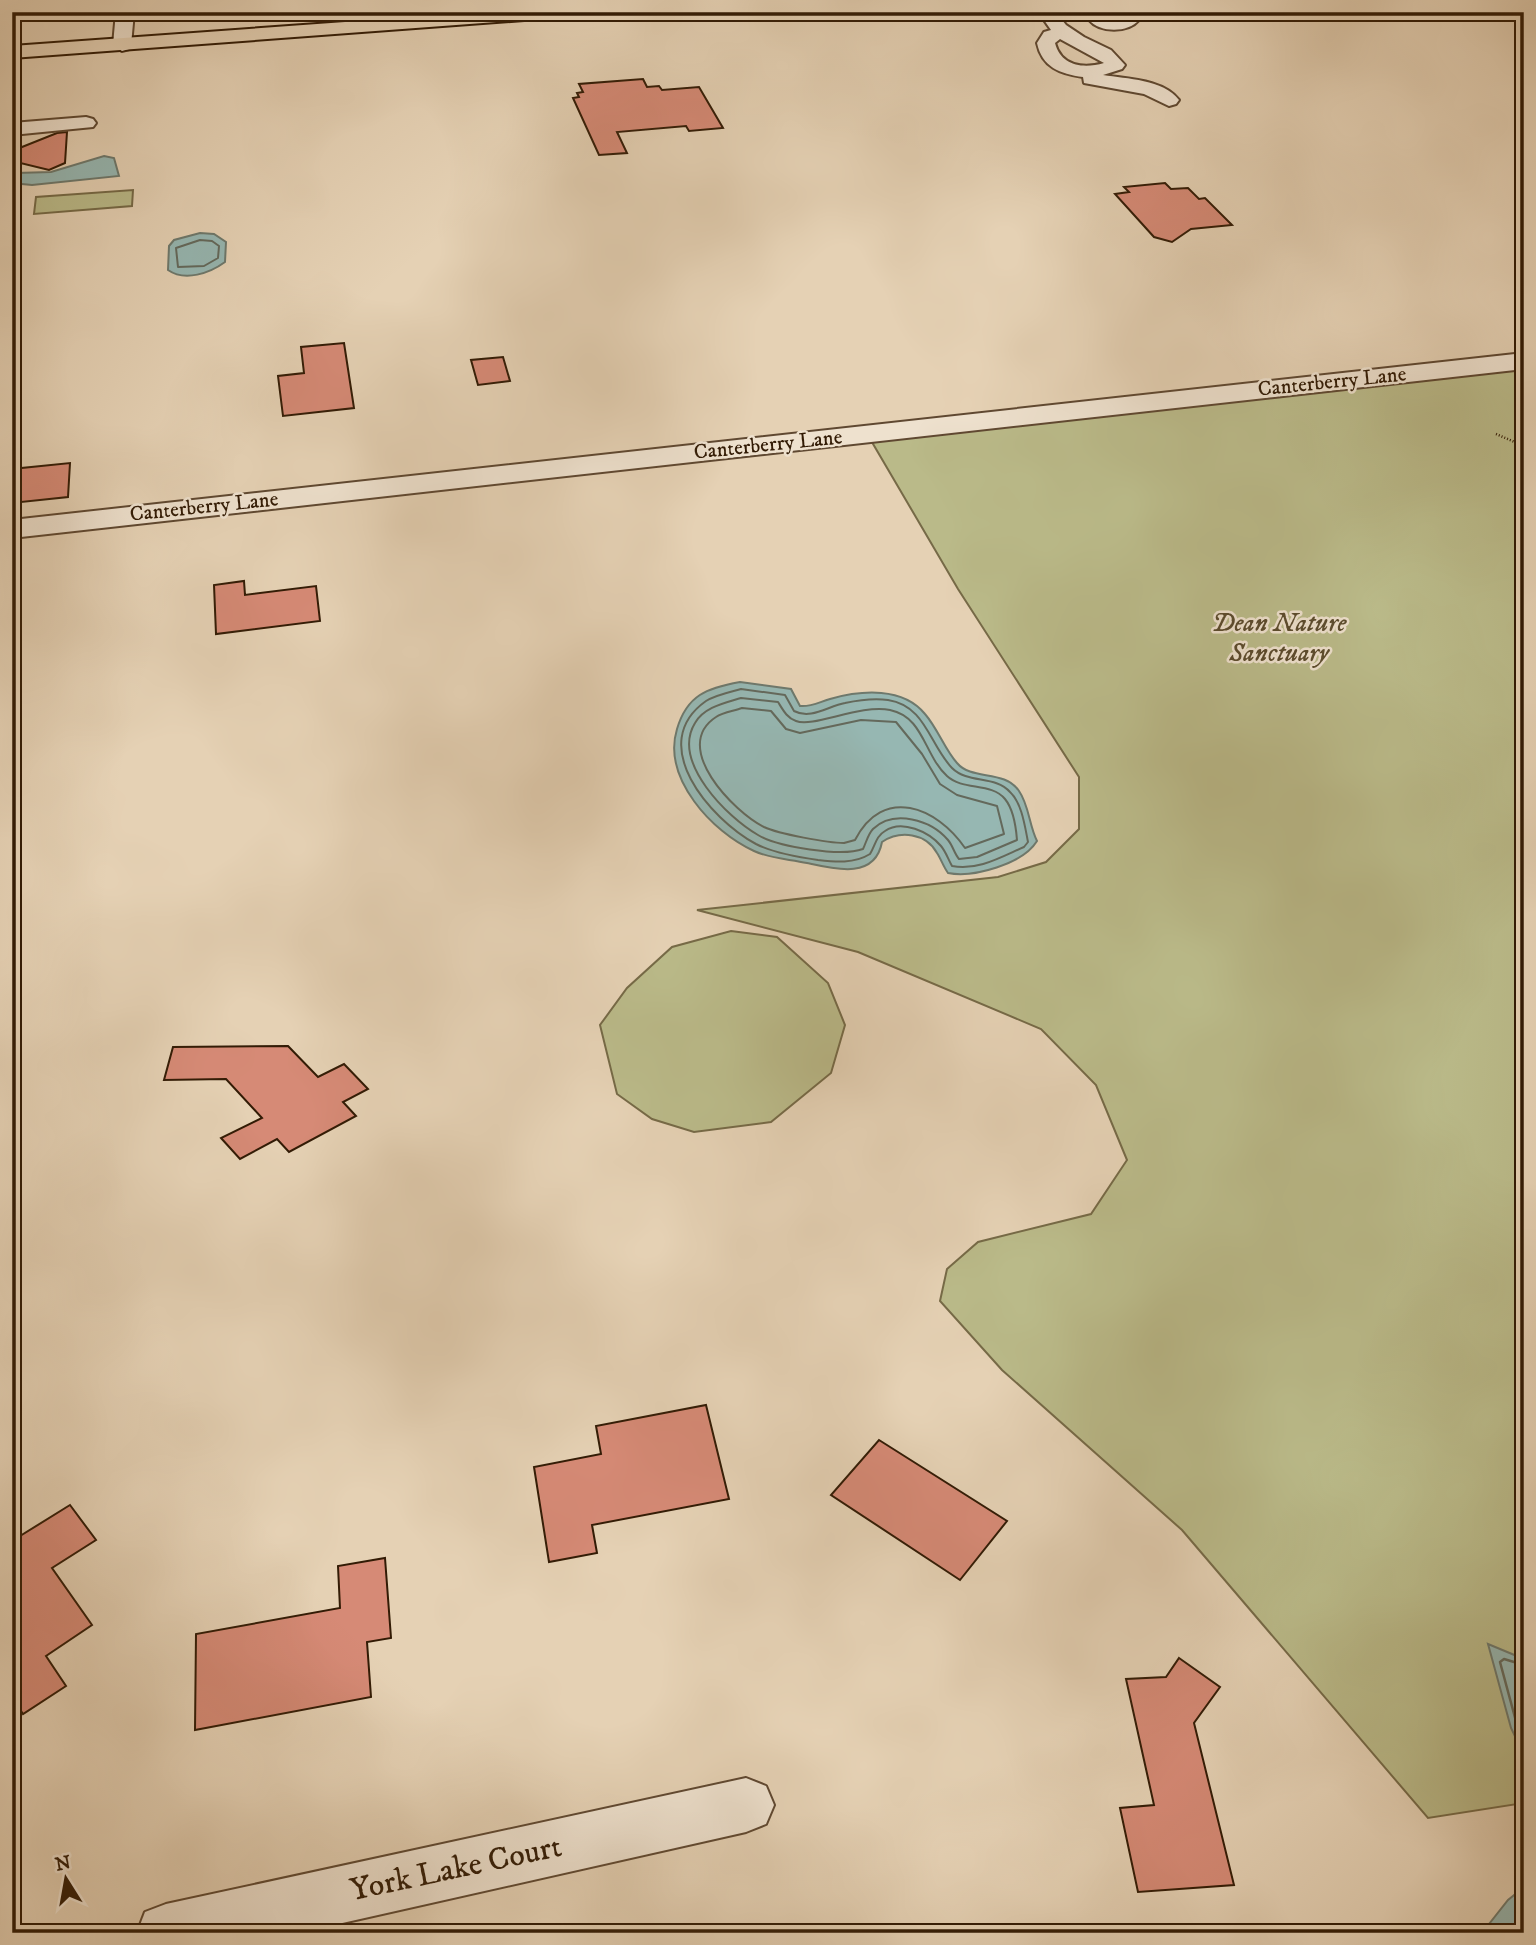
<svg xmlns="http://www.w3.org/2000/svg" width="1536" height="1945" font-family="'IM FELL DW Pica',serif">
<rect width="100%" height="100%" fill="#e5d1b4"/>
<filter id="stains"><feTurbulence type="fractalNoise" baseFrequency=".00286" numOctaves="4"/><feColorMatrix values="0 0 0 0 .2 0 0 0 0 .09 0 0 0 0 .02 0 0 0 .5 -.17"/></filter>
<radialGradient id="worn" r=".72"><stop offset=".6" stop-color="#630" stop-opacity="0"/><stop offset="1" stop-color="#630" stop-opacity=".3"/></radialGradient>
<g fill="#baba89" stroke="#766a47" stroke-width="2">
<path d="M133 190 132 206 34 214 36 197Z"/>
<path d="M1524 364V1803L1428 1818 1182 1530 1002 1370 940 1301 947 1269 978 1242 1091 1214 1127 1160 1096 1085 1041 1029 858 952 697 910 998 877 1046 862 1079 829V777L958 589 869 437Z"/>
<path d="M731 931 777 937 828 983 845 1025 831 1073 771 1122 694 1132 652 1119 617 1094 600 1025 627 988 672 947Z"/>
</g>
<g fill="#96b7b2" stroke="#6e796d" stroke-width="2">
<path d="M104 156 114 158 119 176 32 185 12 183V176L16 173 51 172Z"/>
<path d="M200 233 214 234 226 242 225 262C210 273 185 282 168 270L169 246 174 240Z"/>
<path d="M740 682 791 689 800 706C812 707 819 702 830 699 862 690 903 687 925 714 938 729 945 750 957 763 972 781 1004 769 1019 791 1029 805 1029 825 1037 841 1023 864 973 878 948 873 943 866 941 859 937 853 926 833 900 830 882 842 875 880 834 869 807 863 789 859 771 859 754 851 712 832 662 778 677 729 687 695 707 688 740 682Z"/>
<path d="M1488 1644 1524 1659V1755L1511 1728Z"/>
<path d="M1524 1887V1933H1482L1508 1900Z"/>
</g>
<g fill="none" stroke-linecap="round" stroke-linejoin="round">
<g stroke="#64695c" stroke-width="2">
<path d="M200 240 212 241 219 246 218 258 204 266 178 267 176 248Z"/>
<path d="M741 689 785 695 794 711C811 720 828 706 845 703 859 700 874 698 888 700 926 706 929 744 952 768 968 784 995 775 1010 792 1022 803 1025 827 1028 842L1024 847C1001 857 978 871 952 866 948 859 946 852 941 846 929 832 902 819 885 831 876 836 875 846 870 854 854 864 835 862 818 860 797 857 774 853 756 844 710 819 645 744 706 701 715 695 730 692 741 689Z"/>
<path d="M741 698 778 702C783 710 787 718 796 721 813 728 860 704 890 710 924 717 924 755 947 776 963 791 991 782 1005 799 1014 810 1016 827 1017 840L977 857 959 859C954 853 953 846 948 840 931 820 894 809 873 829 868 834 866 843 863 849 841 857 778 847 758 835 728 818 671 762 695 723 704 707 725 703 741 698Z"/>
<path d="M742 708 771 711 786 729 800 733 861 720 896 722 922 754 940 784 957 795 997 806 1004 834 965 848C937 807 883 785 855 840L844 843C828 843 779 834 764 827 734 812 670 747 716 717 723 712 734 711 742 708Z"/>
</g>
<path stroke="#64695c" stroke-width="2.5" d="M1524 1665 1504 1659 1500 1662 1517 1725 1524 1739"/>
</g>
<g fill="#d68a76" stroke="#321b05" stroke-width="2">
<path d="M643 79 647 87 659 86 662 90 699 87 723 128 689 131 686 126 617 132 627 153 599 155 573 98 579 97 577 93 583 92 579 84Z"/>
<path d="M67 132 65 163 49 170 12 161V151L57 133Z"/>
<path d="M1165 183 1171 189 1188 188 1199 199 1205 198 1232 225 1191 229 1172 242 1154 237 1115 194 1129 192 1124 187Z"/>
<path d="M344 343 354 408 283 416 278 376 304 373 301 347Z"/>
<path d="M503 357 510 381 478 385 471 360Z"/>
<path d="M70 463 68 497 12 503V469Z"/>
<path d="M244 581 245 595 316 586 320 621 216 634 214 585Z"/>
<path d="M288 1046 318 1077 344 1064 368 1089 343 1102 356 1116 289 1152 277 1139 240 1159 221 1138 262 1118 226 1079 164 1080 173 1047Z"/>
<path d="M706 1405 729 1499 592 1525 597 1553 549 1562 534 1467 601 1454 596 1426Z"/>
<path d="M879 1440 1007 1521 960 1580 831 1495Z"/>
<path d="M70 1505 96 1540 52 1568 92 1625 46 1656 66 1686 23 1714 12 1697V1541Z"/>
<path d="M385 1558 391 1638 367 1642 371 1697 195 1730 196 1634 340 1608 338 1566Z"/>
<path d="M1179 1658 1220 1687 1194 1723 1234 1885 1138 1892 1120 1808 1154 1805 1126 1679 1166 1677Z"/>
</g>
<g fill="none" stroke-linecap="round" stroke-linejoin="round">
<defs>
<g id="minor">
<path d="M116 12H134L131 45 129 49 122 51 113 45Z"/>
<path d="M1049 12H1068L1062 20 1066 25 1084 37 1111 50 1125 65 1122 69 1103 75C1127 79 1163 79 1179 100L1176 104 1169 106 1144 94 1084 83 1083 77C1060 74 1042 67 1037 43L1044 32 1051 30 1044 20ZM1060 39 1104 63C1083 69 1061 66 1055 43Z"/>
<path d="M1095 12H1129L1139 20C1128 33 1100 33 1089 20Z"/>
<path d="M86 117 93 119 96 123 93 127 12 135V123Z"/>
<path d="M1524 353V369L12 538V520Z"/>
<path d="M746 1778 766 1786 774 1805 766 1824 746 1832 298 1933H137L145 1912 166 1904Z"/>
</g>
<path id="major" d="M485 12H573L564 17 12 58V46Z"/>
</defs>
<use href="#minor" stroke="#5f4831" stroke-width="4"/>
<use href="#major" stroke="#321b05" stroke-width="4"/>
<path stroke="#321b05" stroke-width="2.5" stroke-dasharray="1 2" stroke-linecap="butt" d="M1496 434 1524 446"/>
<use href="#minor" fill="#eee1ce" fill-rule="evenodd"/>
<use href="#major" fill="#e5d1b4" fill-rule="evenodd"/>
</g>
<g text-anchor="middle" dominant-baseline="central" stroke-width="5" stroke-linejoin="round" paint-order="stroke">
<g font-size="21" fill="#321b05" stroke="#eee1ce">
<text transform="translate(1332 382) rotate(-6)">Canterberry Lane</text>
<text transform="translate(768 445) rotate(-6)">Canterberry Lane</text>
<text transform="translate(204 507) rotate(-6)">Canterberry Lane</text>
</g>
<g font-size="26" font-style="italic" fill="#5b4b2d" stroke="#eee1ce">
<text x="1279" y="623">Dean Nature<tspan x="1279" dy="30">Sanctuary</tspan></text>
</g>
<g font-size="32" fill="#321b05" stroke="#eee1ce">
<text transform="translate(456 1869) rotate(-12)">York Lake Court</text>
</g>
</g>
<rect width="1536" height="1945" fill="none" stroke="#e5d1b4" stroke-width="42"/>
<rect x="14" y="14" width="1508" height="1917" fill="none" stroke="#321b05" stroke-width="3.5"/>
<rect x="21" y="21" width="1494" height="1903" fill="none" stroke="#321b05" stroke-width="2"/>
<g transform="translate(66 1879) rotate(349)" stroke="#eee1ce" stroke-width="5" paint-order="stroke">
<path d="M0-5L12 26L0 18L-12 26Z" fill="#321b05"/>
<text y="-10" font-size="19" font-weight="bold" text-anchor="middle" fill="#321b05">N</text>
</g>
<rect width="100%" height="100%" filter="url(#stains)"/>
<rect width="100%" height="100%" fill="url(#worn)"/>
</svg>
